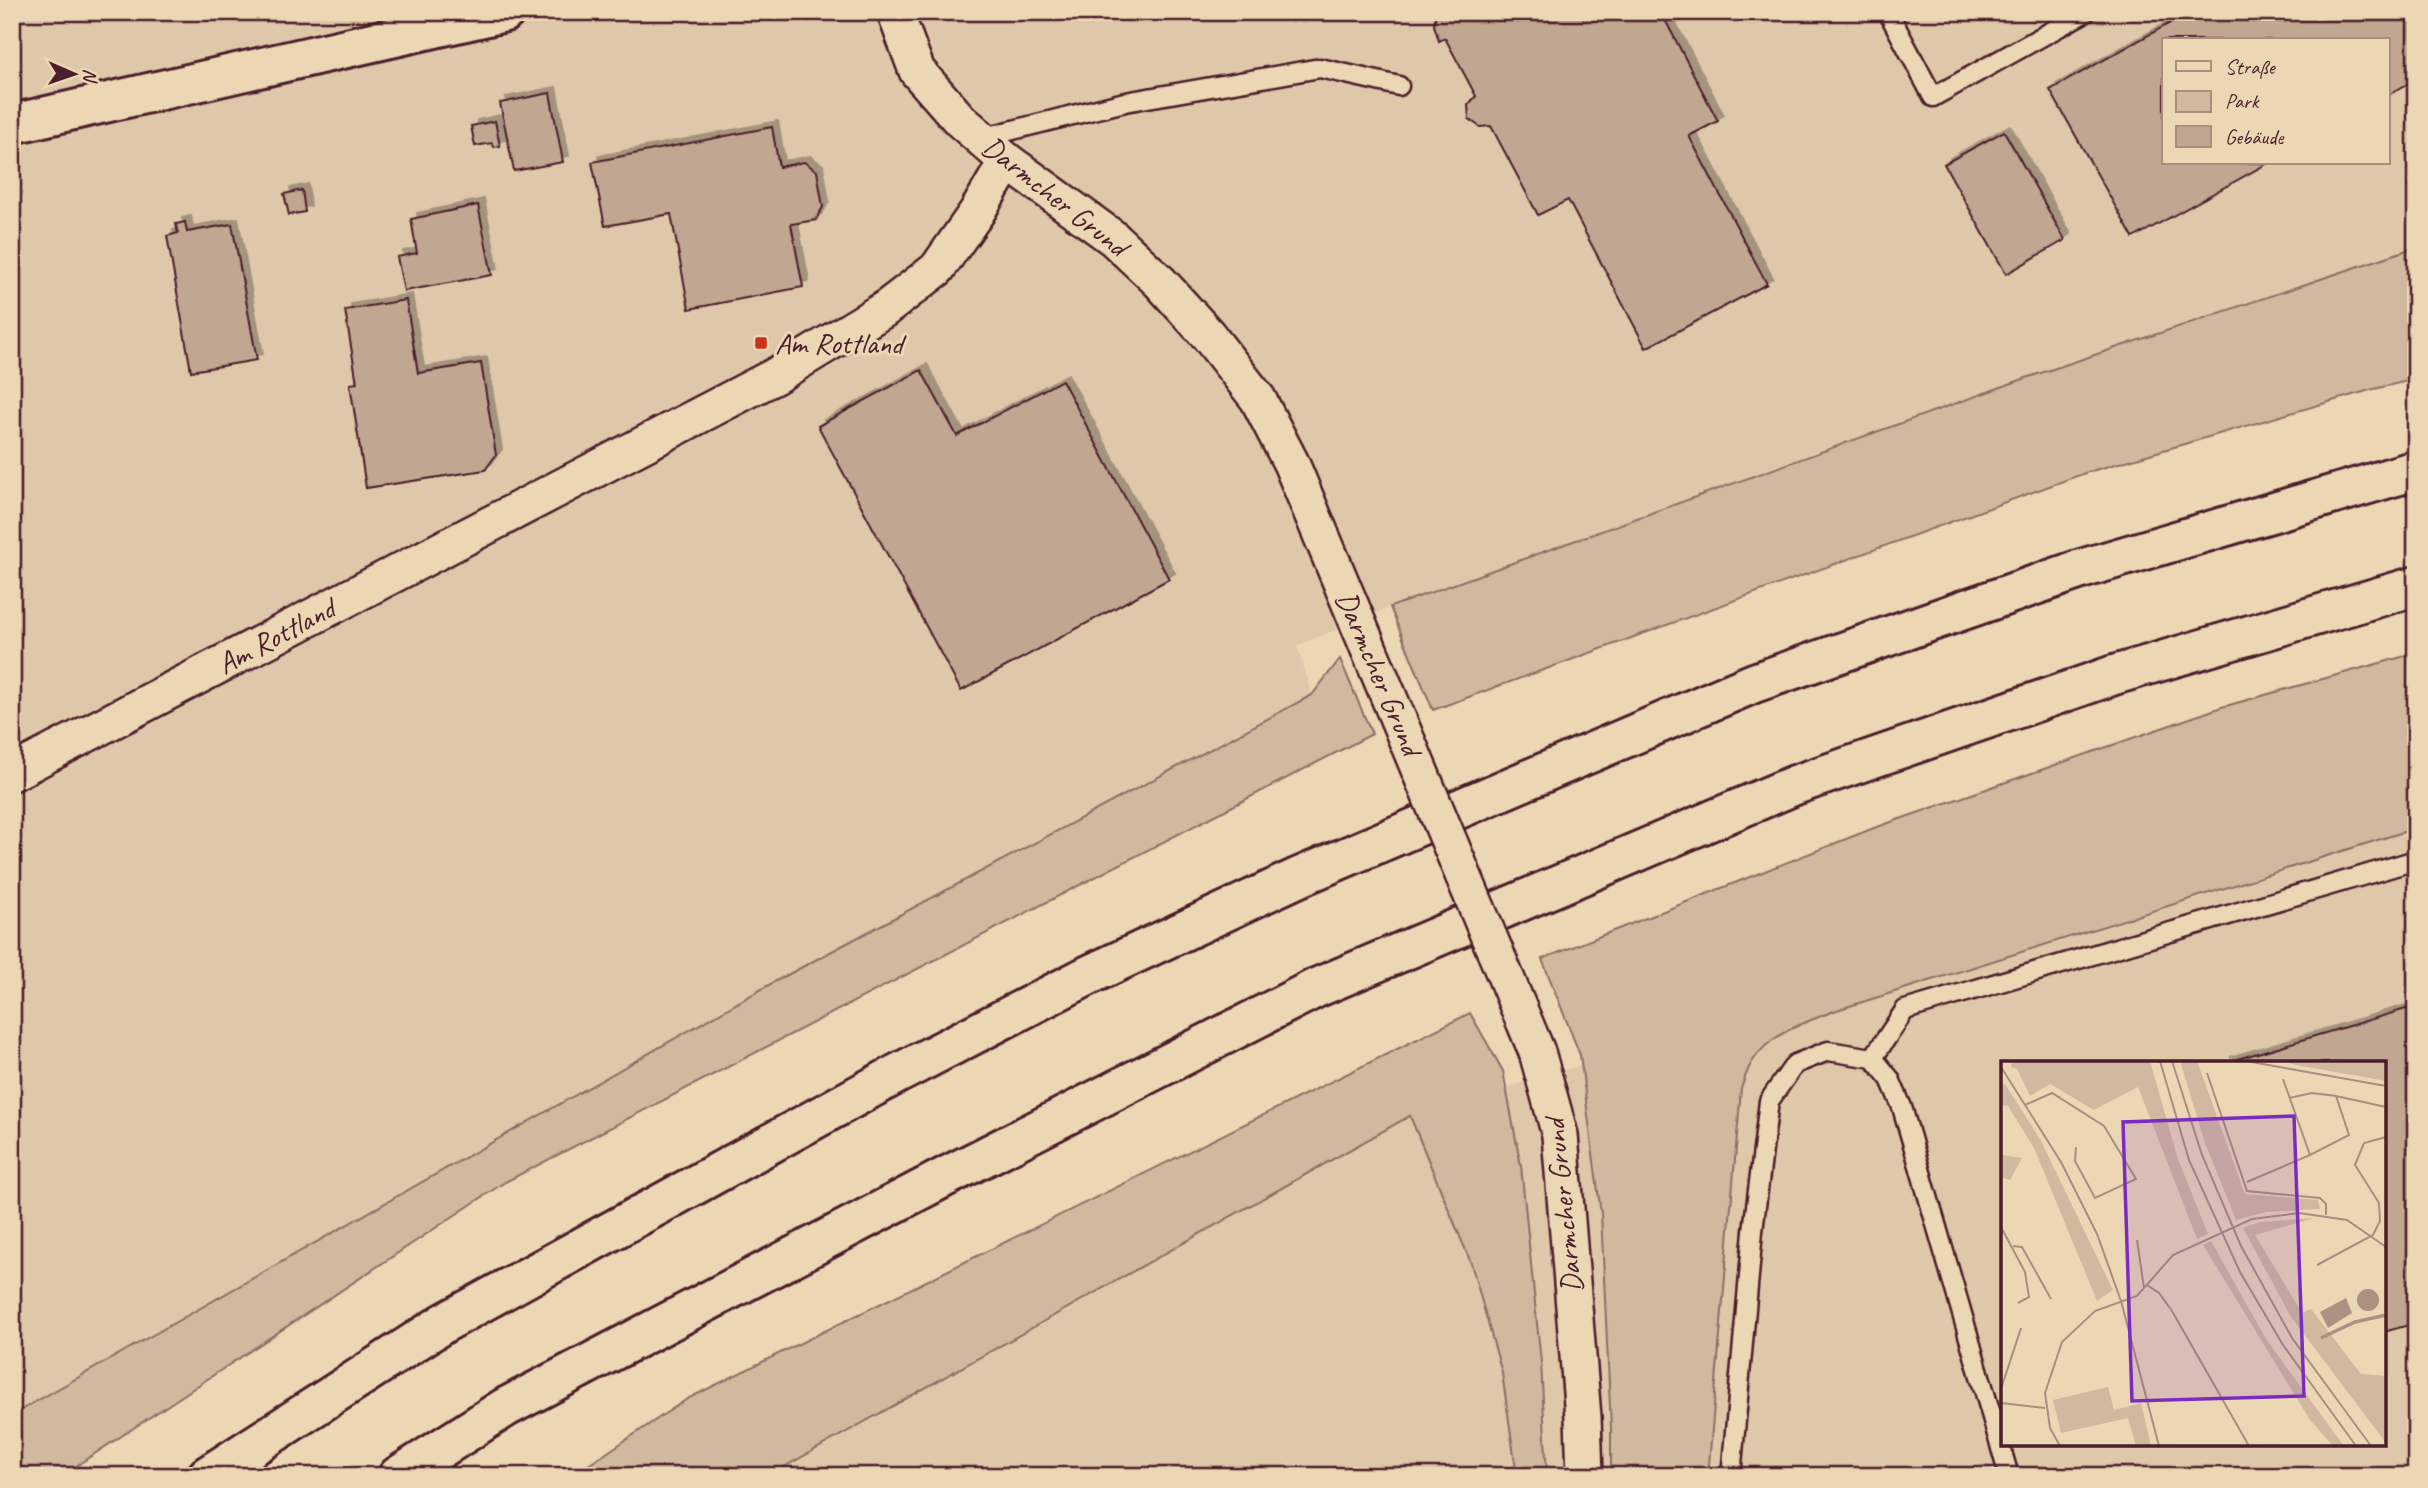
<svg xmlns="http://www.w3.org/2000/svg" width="2428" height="1488" font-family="Caveat,sans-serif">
<defs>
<filter id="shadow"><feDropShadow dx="6" dy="-6" stdDeviation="0" flood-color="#0004"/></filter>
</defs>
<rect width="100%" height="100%" fill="#ecd7b5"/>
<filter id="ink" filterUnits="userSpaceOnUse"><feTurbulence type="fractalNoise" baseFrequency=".0143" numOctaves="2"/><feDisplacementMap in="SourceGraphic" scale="14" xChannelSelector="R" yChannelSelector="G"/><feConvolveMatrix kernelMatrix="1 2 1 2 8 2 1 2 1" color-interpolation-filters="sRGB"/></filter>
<g filter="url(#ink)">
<g fill="#dfc8aa" fill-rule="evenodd">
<path d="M12 12H2416V247L2029 377 1390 607 1297 646 1312 695 776 981 12 1415ZM2164 40H2388V163H2164Z"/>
<path d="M2416 818V1476H768L1410 1116ZM2003 1063H2384V1444H2003Z"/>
</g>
<g fill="#d1b99f" stroke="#8e6c65" stroke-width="2">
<path d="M2416 247V379L2370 390 2088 472 1433 710 1390 607 2029 377Z"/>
<path d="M2416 653V828L1837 1010C1806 1022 1770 1033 1752 1062 1747 1070 1744 1080 1741 1089L1708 1476H1611V1428L1601 1214 1580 1055 1542 959 1874 828 2222 707Z"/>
<path d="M1340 659 1372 734 505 1182 61 1476H12V1415L776 981 1312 695Z"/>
<path d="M1470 1013 1503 1071 1521 1166 1541 1362 1547 1476H1517L1502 1373 1471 1263 1410 1116 768 1476H572L687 1399Z"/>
</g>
<g fill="#c1a691" stroke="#4a1f2b" stroke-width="2" filter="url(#shadow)">
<path d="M1436 12H1661L1718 121 1689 136 1767 284 1646 348 1568 200 1538 215 1491 126 1480 127 1469 119 1468 105 1476 96 1445 38 1439 41 1434 25Z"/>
<path d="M2190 12H2416V94L2409 83 2388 95V40H2164V163H2268L2133 238 2050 90Z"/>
<path d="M550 93 563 162 514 171 500 103Z"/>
<path d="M495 121 500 146 494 147 492 143 475 146 471 126Z"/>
<path d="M772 127 779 167 804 162 817 171 823 207 816 220 791 224 803 287 689 309 671 214 605 226 592 162Z"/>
<path d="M2004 131 2065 240 2006 274 1944 164Z"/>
<path d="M302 190 305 212 289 215 284 194Z"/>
<path d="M478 205 492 275 404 291 397 257 417 253 411 219Z"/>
<path d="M185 222 187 232 232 224 257 360 191 371 167 236 178 233 176 224Z"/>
<path d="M406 300 418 373 481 363 496 455 485 470 366 488 350 384 357 383 345 310Z"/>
<path d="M921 370 957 436 1062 380 1169 579 961 691 818 426Z"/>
<path d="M2416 1006V1323L2384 1332V1063H2224Z"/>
</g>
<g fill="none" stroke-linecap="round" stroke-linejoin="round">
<defs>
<g id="lane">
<path d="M1888 12 1933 97 2086 12"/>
<path d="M981 138 1125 102 1320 68 1399 86"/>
<path d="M1873 1058 1890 1079 1902 1107 2009 1476"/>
<path d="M1731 1476 1753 1231 1769 1101 1795 1064 1828 1051 1873 1058 1905 1010 2416 860"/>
</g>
<g id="street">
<path d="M895 12 917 71 960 120 1007 161 1113 238 1160 282 1208 335 1258 399 1291 463 1368 647"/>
<path d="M12 773 775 376 885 309 937 269 977 212 1007 161"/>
<path d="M1537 1052 1560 1135 1583 1417 1585 1476"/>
</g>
<path id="secondary" d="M12 124 505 12"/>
<g id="highway">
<path d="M207 1476 444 1323 895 1075 1089 975 1297 878 1754 683 2081 569 2416 470"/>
<path d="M398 1476 506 1407 943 1178 1316 988 1795 785 2114 675 2416 586"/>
</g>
</defs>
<use href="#lane" stroke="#4a1f2b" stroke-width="23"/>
<use href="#street" stroke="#4a1f2b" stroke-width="40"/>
<use href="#secondary" stroke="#4a1f2b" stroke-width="44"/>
<use href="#highway" stroke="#4a1f2b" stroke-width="44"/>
<use href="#lane" stroke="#ecd7b5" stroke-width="18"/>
<use href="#street" stroke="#ecd7b5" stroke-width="35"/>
<use href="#secondary" stroke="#ecd7b5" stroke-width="38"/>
<use href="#highway" stroke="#ecd7b5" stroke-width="38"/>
<defs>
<path id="street-bridge" d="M1368 647 1537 1052"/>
</defs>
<use href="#street-bridge" stroke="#4a1f2b" stroke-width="40" stroke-linecap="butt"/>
<use href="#street-bridge" stroke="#ecd7b5" stroke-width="35"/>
</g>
</g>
<rect fill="#c8321e" stroke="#ecd7b5" stroke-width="2.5" x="754" y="336" width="14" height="14" rx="3.5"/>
<g text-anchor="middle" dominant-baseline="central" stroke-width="6" stroke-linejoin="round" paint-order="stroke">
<g font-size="30" fill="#4a1f2b" stroke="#ecd7b5">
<text transform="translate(1055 196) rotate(38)">Darmcher Grund</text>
<text transform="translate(276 636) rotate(-28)">Am Rottland</text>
<text transform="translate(1379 673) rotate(67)">Darmcher Grund</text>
<text transform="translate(1563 1206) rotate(-96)">Darmcher Grund</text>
</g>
<g font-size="30" fill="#4a1f2b" stroke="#ecd7b5" text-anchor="start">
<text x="775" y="343">Am Rottland</text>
</g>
</g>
<g transform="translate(2001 1061)">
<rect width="385" height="385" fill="#ecd7b5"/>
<path d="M11 0H149L177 98 207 173 196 178 137 26 93 49 49 23 29 35 16 8 10 6ZM179 0H196L244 133 317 139 319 148 265 151 235 159 204 82ZM281 0H385V20L295 4ZM4 23 39 78 112 229 96 240 33 87 7 45 0 44V25ZM0 94 21 97 9 119 0 116ZM313 157 254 174 301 252 310 248 360 313 385 315V382L290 256 242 167 259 161ZM210 180 265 278 343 385H332L309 359 202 184ZM107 326 113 349 140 342 150 385H135L127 357 60 372 52 339Z" fill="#d1b99f"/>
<path d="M356 239a11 11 0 1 1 22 0a11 11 0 1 1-22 0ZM345 237 351 252 327 267 319 251Z" fill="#ad9181"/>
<path fill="none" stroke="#ad9181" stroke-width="3.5" d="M320 277 354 261 385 254"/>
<path fill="none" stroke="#ab8d7e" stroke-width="2" d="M159 0 188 99 239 211 282 284 355 385M171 0 201 94 240 185 291 277 370 385M245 0 385 25M0 6 60 101 96 173 120 240 158 385M206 12 246 130 319 137 325 143V154M335 35 385 46M288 37 311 32 335 35 348 74 309 94M24 44 51 32 103 65 135 118 94 137 74 100 75 86M246 121 309 94 282 18M0 166 24 211 28 236 17 242M136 179 143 227M12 185 21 186 50 238M316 204 372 174 379 160 378 142 354 104 363 82 385 76M146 224 158 232 171 250 248 385M0 328 20 267M0 342 44 347M59 385 49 367 44 332 61 281 94 250 136 235 172 194 251 158 298 152 346 159 385 186"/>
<path fill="#7b2cbf" fill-opacity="0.15" stroke="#7b2cbf" stroke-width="3.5" d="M293 55 303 335 131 340 122 61Z"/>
<rect width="385" height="385" fill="none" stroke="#4a1f2b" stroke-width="3.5"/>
</g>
<rect width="2428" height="1488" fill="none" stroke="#ecd7b5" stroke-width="42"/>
<rect x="21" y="21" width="2386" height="1446" fill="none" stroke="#4a1f2b" stroke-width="2.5" filter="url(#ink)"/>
<rect x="2162" y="38" width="228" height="126" fill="#ecd7b5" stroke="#ab8d7e" stroke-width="2"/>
<rect x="2176" y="61" width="35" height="10" fill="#ecd7b5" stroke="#ab8d7e" stroke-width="2"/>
<text x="2225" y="74" font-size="21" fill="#4a1f2b">Straße</text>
<rect x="2176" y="91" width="35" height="21" fill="#d1b99f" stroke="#ab8d7e" stroke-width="2"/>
<text x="2225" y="108" font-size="21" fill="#4a1f2b">Park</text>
<rect x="2176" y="126" width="35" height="21" fill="#c1a691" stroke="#ab8d7e" stroke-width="2"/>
<text x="2225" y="144" font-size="21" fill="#4a1f2b">Gebäude</text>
<g transform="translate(74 74) rotate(92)" stroke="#ecd7b5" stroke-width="5" paint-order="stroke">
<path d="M0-5L12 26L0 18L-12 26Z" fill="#4a1f2b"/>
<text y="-10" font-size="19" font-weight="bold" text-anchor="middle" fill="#4a1f2b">N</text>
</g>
</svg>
